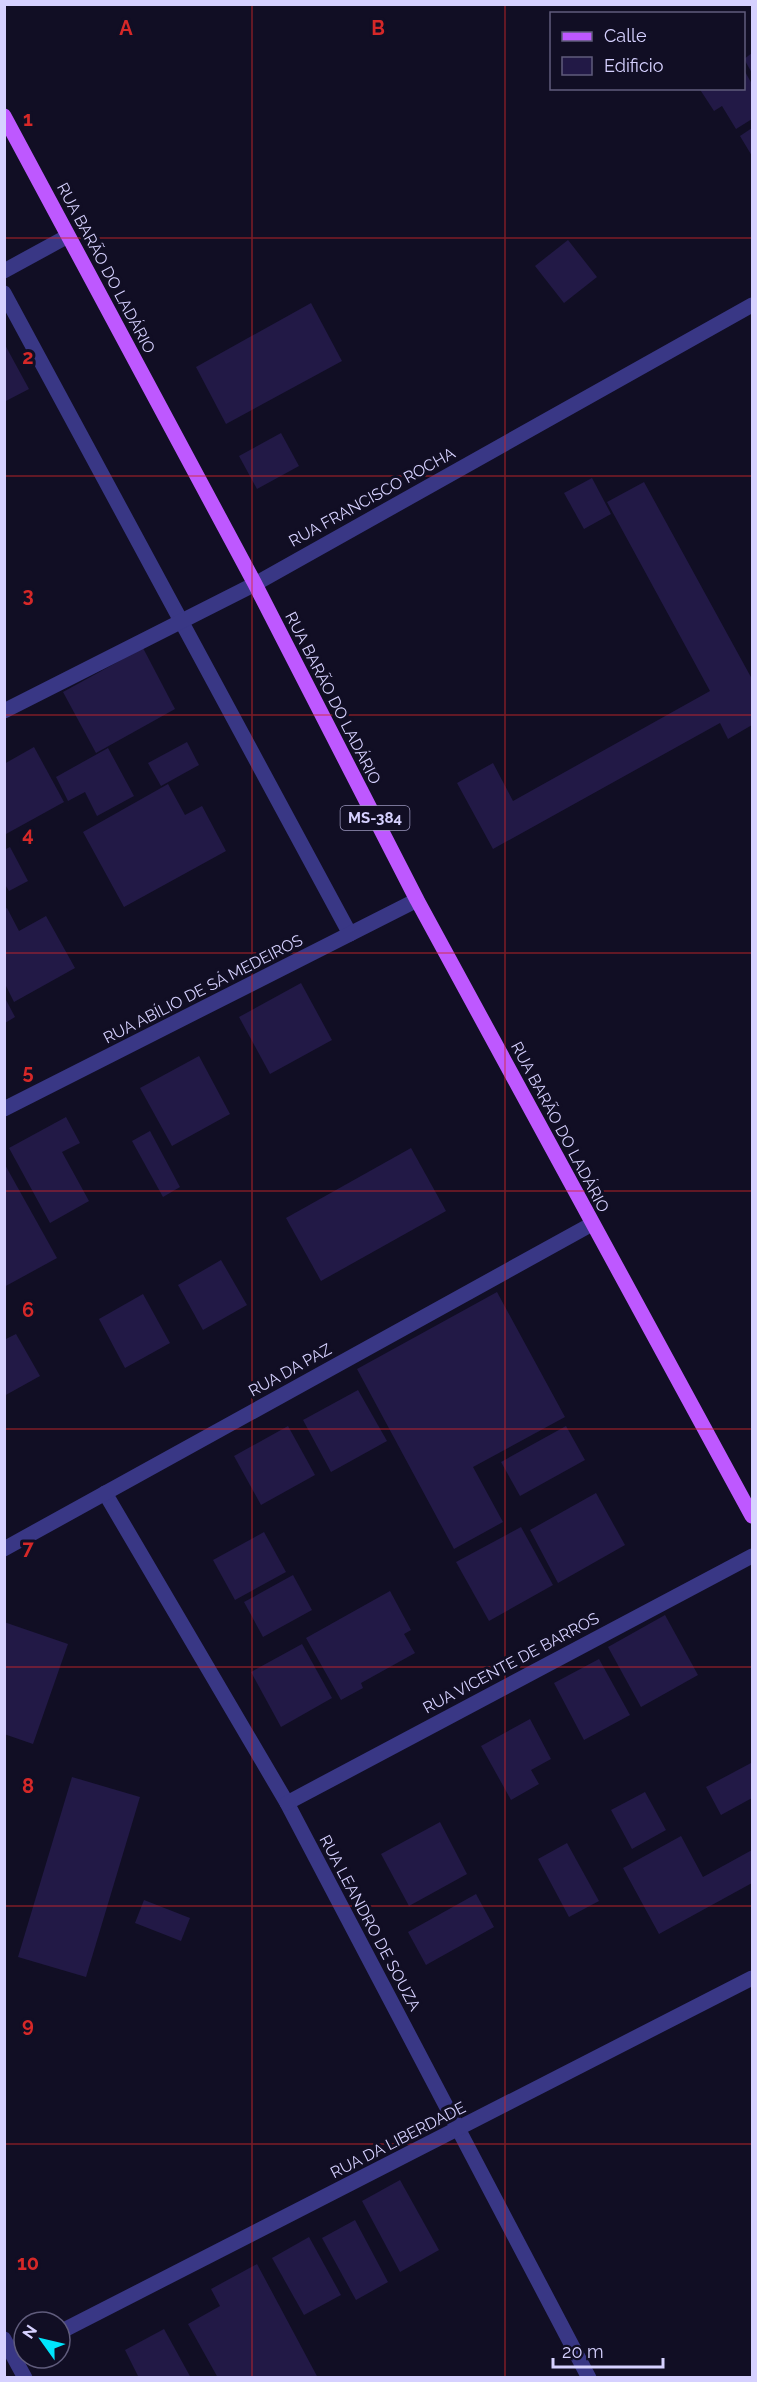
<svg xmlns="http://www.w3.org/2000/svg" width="757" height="2382" font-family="Raleway,sans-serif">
<rect width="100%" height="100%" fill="#110e24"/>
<g fill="#221946">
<path d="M752 53V73L744 59Z"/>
<path d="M744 70 752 84V119L736 129 722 106 714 111 699 88H744Z"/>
<path d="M752 128V156L740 136Z"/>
<path d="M568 240 597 277 564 303 535 266Z"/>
<path d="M311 303 342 361 226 424 196 367Z"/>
<path d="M4 343 29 389 4 402Z"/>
<path d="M281 433 299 466 257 489 239 456Z"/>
<path d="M592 478 611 514 584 529 564 493Z"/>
<path d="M644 482 752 679V725L728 739 720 723 493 849 457 783 493 763 513 801 710 691 607 502Z"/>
<path d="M143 648 175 709 96 753 63 692Z"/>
<path d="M187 742 199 765 161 786 148 763Z"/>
<path d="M34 747 64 802 6 834 4 764Z"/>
<path d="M108 748 134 796 97 816 85 792 68 801 56 777Z"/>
<path d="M168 784 185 815 202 806 226 851 124 907 83 832Z"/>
<path d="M10 847 28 881 9 891 4 883V850Z"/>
<path d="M7 908 19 931 46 916 75 968 14 1002 5 984V909Z"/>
<path d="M301 983 332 1040 270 1074 239 1017Z"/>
<path d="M5 998 15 1017 5 1023Z"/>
<path d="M199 1056 230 1114 172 1146 140 1088Z"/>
<path d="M66 1117 80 1143 62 1152 89 1201 50 1223 9 1148Z"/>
<path d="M150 1131 180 1187 163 1197 132 1141Z"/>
<path d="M411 1148 446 1211 321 1281 286 1218Z"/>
<path d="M4 1163 57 1258 4 1287Z"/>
<path d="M221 1260 247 1305 203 1330 178 1285Z"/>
<path d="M497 1292 565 1417 473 1467 503 1522 454 1549 357 1369Z"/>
<path d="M143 1294 170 1343 125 1368 99 1319Z"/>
<path d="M16 1334 40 1376 4 1396V1340Z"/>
<path d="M358 1390 387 1441 331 1472 303 1420Z"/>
<path d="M288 1426 315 1475 261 1505 234 1456Z"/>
<path d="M566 1426 585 1460 520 1496 501 1462Z"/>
<path d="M596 1493 625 1545 558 1583 530 1530Z"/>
<path d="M521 1527 553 1585 489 1621 456 1562Z"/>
<path d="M264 1532 286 1572 235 1600 213 1560Z"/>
<path d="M293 1575 312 1610 263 1637 244 1602Z"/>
<path d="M390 1591 411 1630 404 1634 415 1653 361 1683 363 1688 341 1700 306 1638Z"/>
<path d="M665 1615 698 1675 641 1707 608 1647Z"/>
<path d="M4 1622 68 1644 33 1744 4 1734Z"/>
<path d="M302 1644 332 1698 281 1727 251 1672Z"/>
<path d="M599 1659 630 1715 584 1740 554 1683Z"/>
<path d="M530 1719 551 1759 531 1770 539 1784 511 1800 481 1746Z"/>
<path d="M751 1763 752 1798 721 1815 706 1787Z"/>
<path d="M72 1777 140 1797 86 1977 18 1957Z"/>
<path d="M645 1792 666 1830 632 1849 611 1810Z"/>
<path d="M440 1822 467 1874 409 1906 381 1854Z"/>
<path d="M681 1836 703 1877 752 1850V1883L659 1934 623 1868Z"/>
<path d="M567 1843 599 1901 569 1917 538 1859Z"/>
<path d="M476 1894 494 1927 426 1965 408 1932Z"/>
<path d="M144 1900 190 1918 181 1941 135 1923Z"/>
<path d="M400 2180 439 2250 400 2272 362 2201Z"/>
<path d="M355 2220 388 2282 356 2300 322 2238Z"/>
<path d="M309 2237 341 2295 304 2315 272 2258Z"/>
<path d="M257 2264 318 2378H218L188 2324 220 2306 211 2289Z"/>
<path d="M164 2329 191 2378H139L125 2350Z"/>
</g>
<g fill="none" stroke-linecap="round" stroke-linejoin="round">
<g stroke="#393785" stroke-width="15">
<path d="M4 271 68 236"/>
<path d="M4 293 350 934"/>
<path d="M4 711 255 584 752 305"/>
<path d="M4 1109 417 900"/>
<path d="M105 1493 287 1803 589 2378"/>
<path d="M4 1549 592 1224"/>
<path d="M287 1803 752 1556"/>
<path d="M60 2332 752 1978"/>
<path d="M4 2339 25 2378"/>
</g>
<path stroke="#be58ff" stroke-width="15" d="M4 116 255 584 417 900 752 1516"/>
</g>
<path fill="none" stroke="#d62828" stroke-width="1.5" stroke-opacity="0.55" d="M252 4V2378M505 4V2378M4 238H752M4 476H752M4 715H752M4 953H752M4 1191H752M4 1429H752M4 1667H752M4 1906H752M4 2144H752"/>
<g text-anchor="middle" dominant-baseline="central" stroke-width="6" stroke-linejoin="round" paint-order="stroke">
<rect fill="#110e24" stroke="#9b96bd" stroke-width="1.5" x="340.5" y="806" width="69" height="24" rx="4.5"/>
<g font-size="15" font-weight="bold" fill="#d6d1ff">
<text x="375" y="818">MS-384</text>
</g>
<g font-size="16" fill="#d6d1ff" stroke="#110e24">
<text transform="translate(106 268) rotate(62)">RUA BARÃO DO LADÁRIO</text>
<text transform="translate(372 497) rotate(-29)">RUA FRANCISCO ROCHA</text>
<text transform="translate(333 698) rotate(63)">RUA BARÃO DO LADÁRIO</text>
<text transform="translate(203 989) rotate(-27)">RUA ABÍLIO DE SÁ MEDEIROS</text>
<text transform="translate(560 1127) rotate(62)">RUA BARÃO DO LADÁRIO</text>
<text transform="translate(290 1370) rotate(-29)">RUA DA PAZ</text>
<text transform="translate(511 1663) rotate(-28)">RUA VICENTE DE BARROS</text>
<text transform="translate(370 1923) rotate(62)">RUA LEANDRO DE SOUZA</text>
<text transform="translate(398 2140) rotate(-27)">RUA DA LIBERDADE</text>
</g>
</g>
<g font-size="20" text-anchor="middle" font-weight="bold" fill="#d62828" stroke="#110e24" stroke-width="6" stroke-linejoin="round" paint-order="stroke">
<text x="126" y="35">A</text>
<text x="378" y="35">B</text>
<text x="28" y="126">1</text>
<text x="28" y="364">2</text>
<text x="28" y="602">3</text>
<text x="28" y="841">4</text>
<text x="28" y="1079">5</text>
<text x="28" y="1317">6</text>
<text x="28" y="1555">7</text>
<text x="28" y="1793">8</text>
<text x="28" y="2032">9</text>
<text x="28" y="2270">10</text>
</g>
<rect width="757" height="2382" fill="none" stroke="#d6d1ff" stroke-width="12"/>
<rect x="550" y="12" width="195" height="78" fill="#110e24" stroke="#605c7c" stroke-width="1.5"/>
<rect x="562" y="32" width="30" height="9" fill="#be58ff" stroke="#605c7c" stroke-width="1.5"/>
<text x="604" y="42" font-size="18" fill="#d6d1ff">Calle</text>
<rect x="562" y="57" width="30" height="18" fill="#221946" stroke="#605c7c" stroke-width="1.5"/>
<text x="604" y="72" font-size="18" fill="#d6d1ff">Edificio</text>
<g transform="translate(42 2340) rotate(304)"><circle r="28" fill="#110e24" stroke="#605c7c" stroke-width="1.5"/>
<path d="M0-4.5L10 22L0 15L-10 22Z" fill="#00e6fc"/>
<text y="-9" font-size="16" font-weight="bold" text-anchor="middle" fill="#d6d1ff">N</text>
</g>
<path d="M553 2358v9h110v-9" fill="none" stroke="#d6d1ff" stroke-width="3"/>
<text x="562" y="2358" font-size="18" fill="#d6d1ff" stroke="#110e24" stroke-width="4.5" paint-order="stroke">20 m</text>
</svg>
